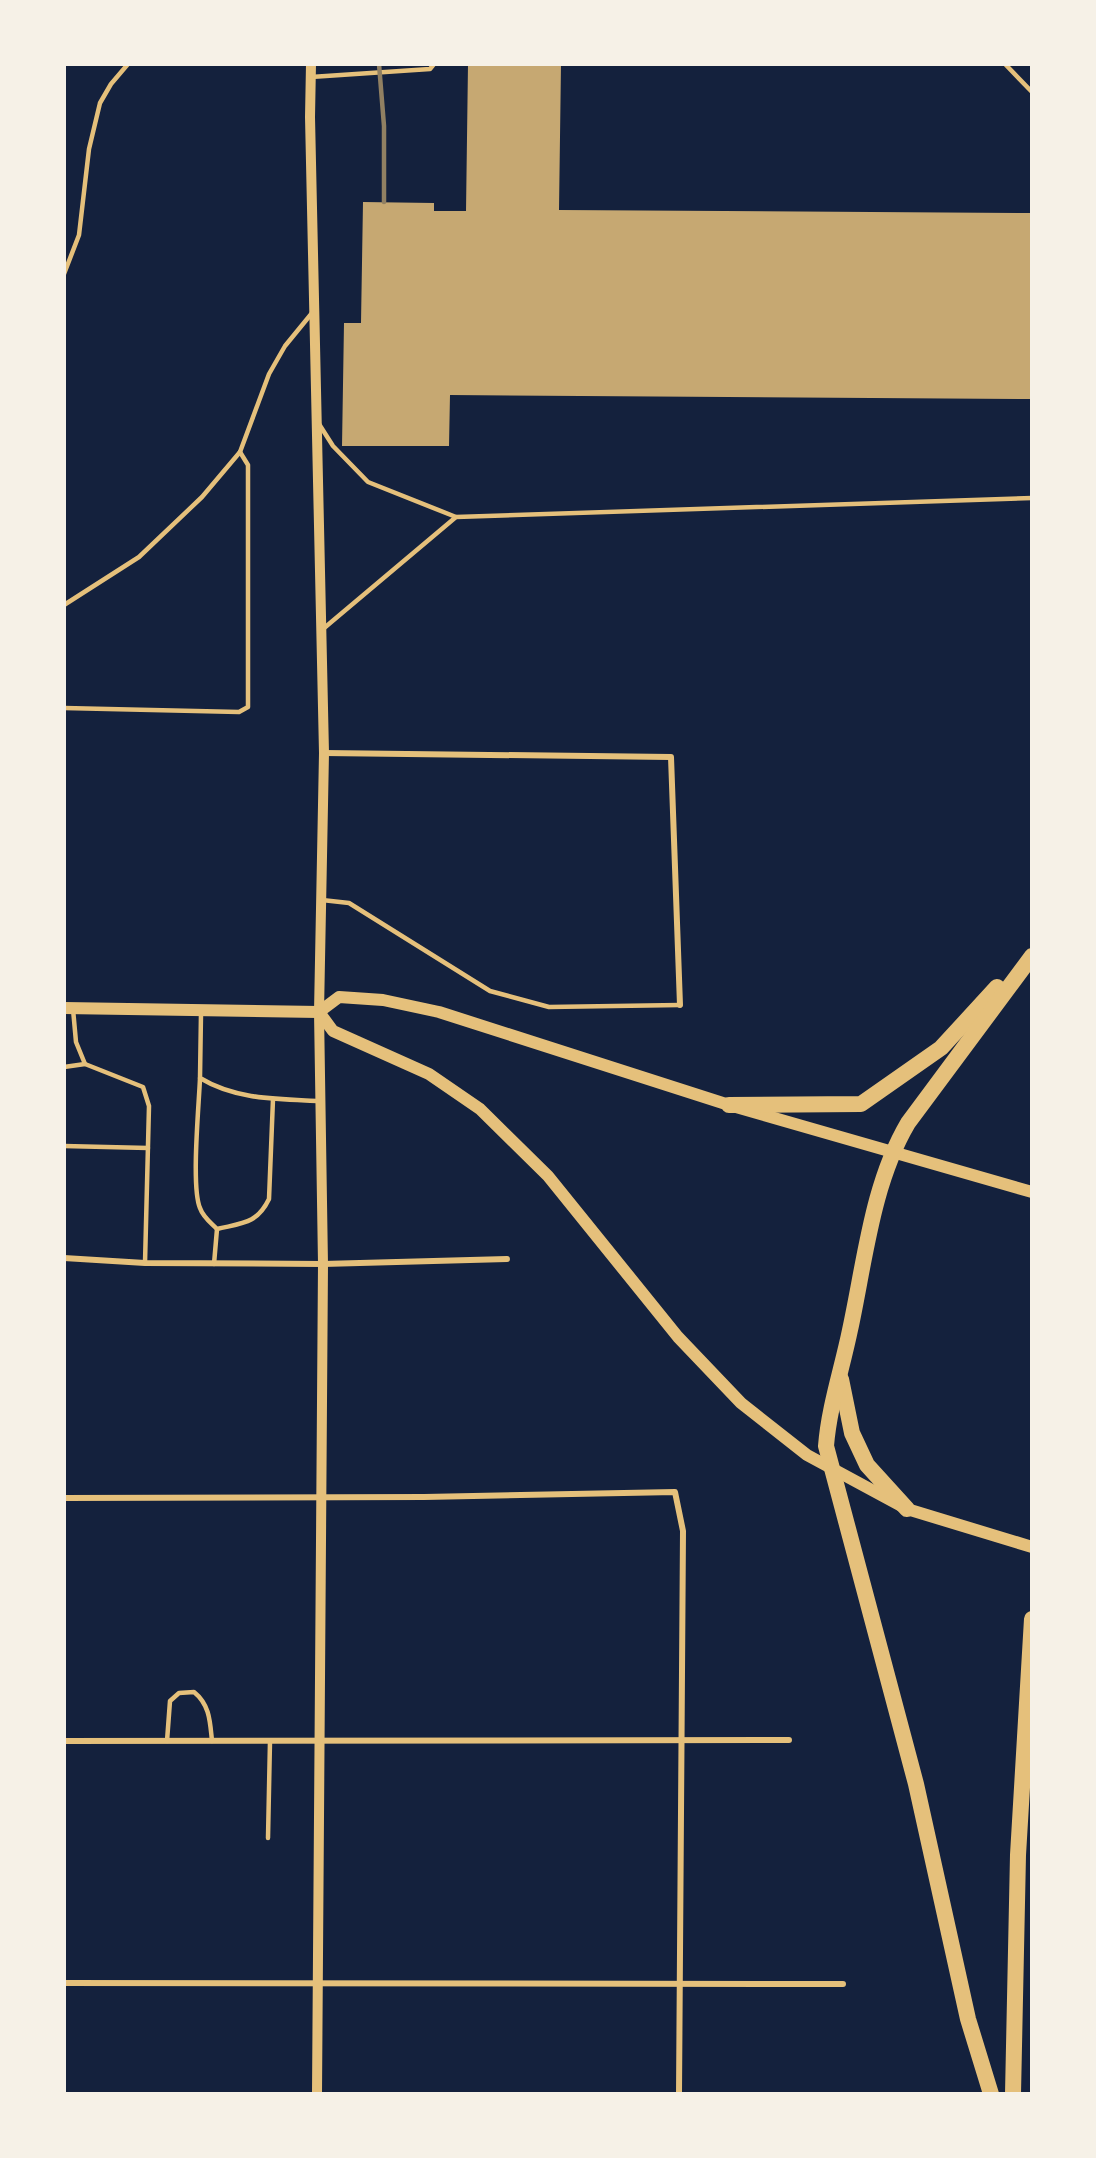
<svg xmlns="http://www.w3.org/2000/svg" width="1096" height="2158" font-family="Lora,serif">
<rect width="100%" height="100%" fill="#14213d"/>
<path fill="#c6a872" d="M468 64H561L559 210 1032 213V399L450 395 449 446H342L344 323H361L363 202 434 203V211H466Z"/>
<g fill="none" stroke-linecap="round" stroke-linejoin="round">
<g stroke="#e5c07b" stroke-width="4.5">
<path d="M1005 64 1032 92"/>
<path d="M311 77 430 69 434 64"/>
<path d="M64 274 79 235 89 149 100 103 111 84 128 64"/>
<path d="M319 424 333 446 368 482 456 517"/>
<path d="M64 605 139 557 202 497 240 452 269 374 285 346 312 313"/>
<path d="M323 629 456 517 1032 498"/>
<path d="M64 708 239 712 248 707V465L240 452"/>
<path d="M322 900 349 903 490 991 549 1007 680 1005"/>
<path d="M73 1009 76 1042 85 1064 143 1087 149 1106 145 1263"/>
<path d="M201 1013 200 1078C236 1100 279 1099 320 1101"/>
<path d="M64 1067 85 1064"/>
<path d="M200 1078C199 1105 191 1187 200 1208 203 1217 210 1222 217 1229 242 1223 257 1224 269 1199L273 1099"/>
<path d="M64 1146 148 1148"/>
<path d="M214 1264 217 1229"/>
<path d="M167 1741 170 1701 179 1693 194 1692C210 1705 210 1722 212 1741"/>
<path d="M268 1838 270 1741"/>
</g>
<g stroke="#e5c07b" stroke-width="6">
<path d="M324 753 671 757 680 1005"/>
<path d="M64 1258 145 1263 323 1264 507 1259"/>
<path d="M64 1498 424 1497 675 1492 683 1531 679 2094"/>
<path d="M64 1741 789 1740"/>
<path d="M64 1983 843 1984"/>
</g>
<path stroke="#e5c07b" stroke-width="10" d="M311 64 310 117 324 753 319 1012 323 1264 317 2094"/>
<g stroke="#e5c07b" stroke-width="12">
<path d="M64 1008 319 1012 339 997 383 1000 439 1012 729 1105 1032 1192"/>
<path d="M319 1012 333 1031 429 1074 480 1109 548 1176 678 1337 741 1403 807 1455 907 1509 1032 1547"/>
</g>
<g stroke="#e5c07b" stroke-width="16">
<path d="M729 1105 861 1104 941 1048 997 987"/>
<path d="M841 1379 852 1433 867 1465 907 1509"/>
<path d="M991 2094 968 2019 916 1784 826 1446C829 1407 842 1369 850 1330 865 1261 872 1184 908 1123L1032 956"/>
<path d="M1013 2094 1018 1855 1032 1619"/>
</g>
<path stroke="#918062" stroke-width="4.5" d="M379 64 384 126V202"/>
</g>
<rect width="1096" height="2158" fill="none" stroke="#f6f1e7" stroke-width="132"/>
</svg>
